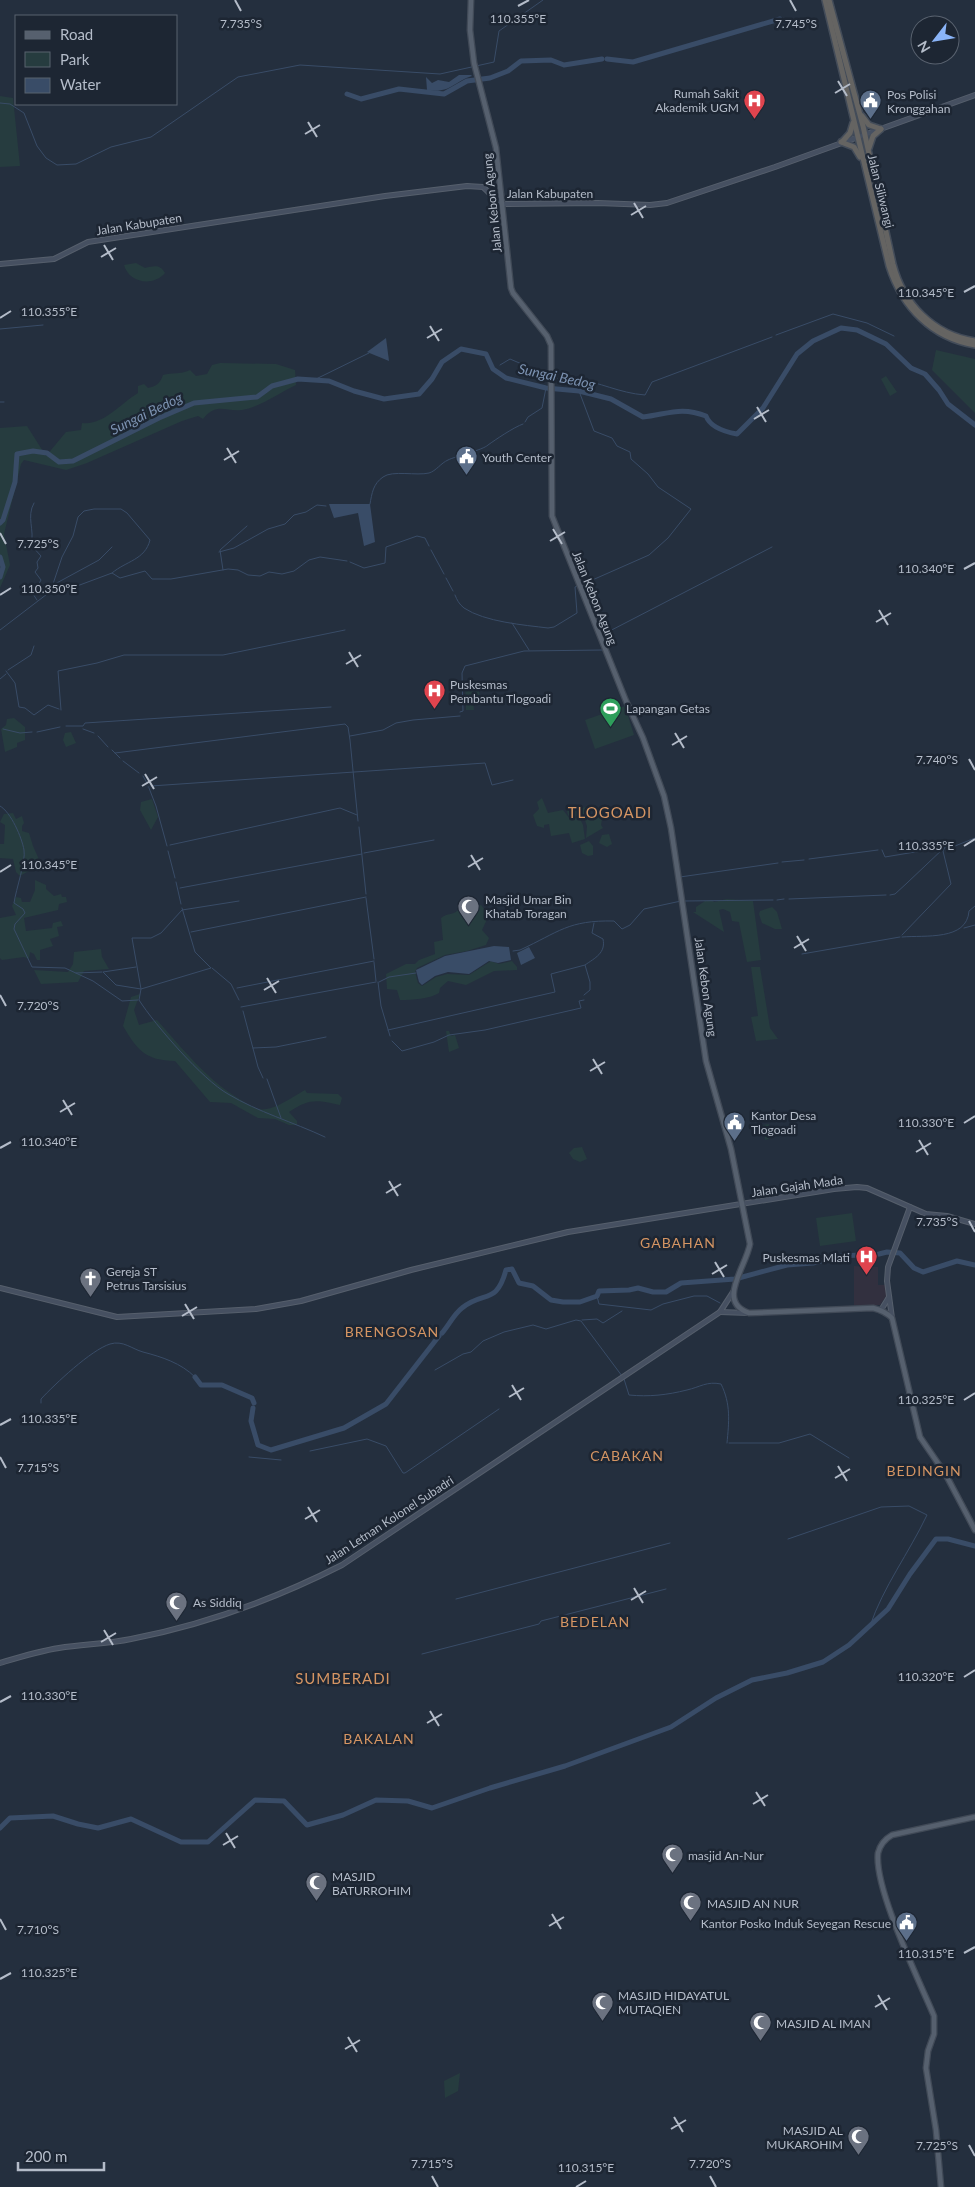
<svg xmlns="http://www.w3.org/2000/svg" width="975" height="2187" font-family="Lato,sans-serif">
<rect width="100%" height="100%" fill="#242f3e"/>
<path fill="#32303f" d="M854 1266 878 1267V1285H886V1296L880 1305H854Z"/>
<g fill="#263c3f">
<path d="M0 96 13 98 20 166 0 167Z"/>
<path d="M136 263 145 268C154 266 160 264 165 273 153 287 129 283 124 265Z"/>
<path d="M936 350 975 359V413L932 370Z"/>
<path d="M220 363 276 364 295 370 296 385C281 392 258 408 242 410 225 412 217 402 203 419L198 416 182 421 87 463 66 470 24 460 21 464 4 534 10 565 0 588V428L27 426 46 456 66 432 81 430 82 423C103 426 121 403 138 393V386L144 384 148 388C156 386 160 384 163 375 172 372 180 375 190 370L196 376 207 374 212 365Z"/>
<path d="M886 376 897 392 890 396 881 379Z"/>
<path d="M478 681 480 701H473L474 710H466L465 682Z"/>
<path d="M625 706 634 735 595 749 585 720Z"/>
<path d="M14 718 25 727V740L17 743V747L5 752 1 729 6 725 7 719Z"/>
<path d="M71 732 76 743 66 747 63 740 65 733Z"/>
<path d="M542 798 548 813 563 810 570 819 579 817 583 825 585 839 572 843 569 833 551 836 549 824 544 825V828L537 826 533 815 539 809 537 802Z"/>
<path d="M152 799 158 817 151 830 140 810 141 802Z"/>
<path d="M574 805H580L583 808 588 806 592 810 589 812 591 815H600L602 819 601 825 603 828 586 838 587 826 583 814 571 818 568 815 567 810Z"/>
<path d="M13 813 16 819 22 816 24 823 22 826V831L29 833 33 846 41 864 20 876 16 872 13 859 0 858V844H4L5 825 0 822 4 814Z"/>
<path d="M609 834 612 844 607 847 599 843 602 835Z"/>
<path d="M589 841 593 846V855L588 856 582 853 580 845Z"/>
<path d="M35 880 46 885V889L54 896 61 894 62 897H66L67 902 59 904 58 910 24 918 26 931 52 928 53 923 61 921 63 926 57 927 59 936 50 939 53 946 40 950V960H37L34 954 30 952 29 959 24 957 2 960 0 958V918L16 915 12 906 16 897 21 898 22 902H30L35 890Z"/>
<path d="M727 899 753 901 761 960 747 962 739 922 732 921 730 912 723 909 719 910 724 932 693 912H696V907L705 901 712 900 714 902Z"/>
<path d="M481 905 489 915 482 930 489 938 486 945 467 951 445 955 417 968 415 972 418 983 422 986 436 977 447 974 469 975 491 961 499 964 512 961 517 967V970L494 971 466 985 448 981 440 988 439 993C429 999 413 1000 400 1000L397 990 387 989 386 974 406 964H415L419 960 435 954 434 942 443 940 441 918C447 913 454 915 458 910L464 911Z"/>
<path d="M772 907 777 912 782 929H775L762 923 759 914 760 911Z"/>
<path d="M101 949 102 957 109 969 84 971 78 982 41 984 34 970 68 972 73 964 74 952Z"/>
<path d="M751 967H760L770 1028 778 1039 756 1041 751 1017 758 1016Z"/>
<path d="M140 994 134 1010 139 1025 157 1020C183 1049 207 1080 241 1100 246 1103 253 1108 258 1109 273 1112 292 1097 305 1090L307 1093 338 1094 342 1098 340 1105C316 1100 310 1098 289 1112L297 1121V1125H289L275 1119 258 1118 231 1103 210 1102 175 1061C145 1060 138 1051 123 1026L131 997Z"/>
<path d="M446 1031H449L451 1036 455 1035 459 1048 449 1052Z"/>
<path d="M769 1124 772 1138 765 1140 763 1125Z"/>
<path d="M582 1147 587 1159 580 1162 573 1159 569 1153 574 1148Z"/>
<path d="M852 1213 856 1241 820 1246 816 1218Z"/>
<path d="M460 2073 458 2091 445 2098 444 2081Z"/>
</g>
<g fill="#394c67">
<path d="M459 75H471L472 76C453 82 450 94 427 90L426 77 432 83 438 80 449 82Z"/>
<path d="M386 338 389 361 367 352Z"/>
<path d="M329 504H370L375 542 364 546 358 513 334 518Z"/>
<path d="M494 946 509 947 511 960 498 963 489 961 469 974 448 972 435 976 422 985 419 982 416 970 445 956Z"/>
<path d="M529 947 535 958 521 965 517 953Z"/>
</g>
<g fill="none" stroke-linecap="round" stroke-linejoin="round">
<g stroke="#394c67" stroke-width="1">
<path d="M0 103 10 104 24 113 37 146 46 158 57 165 76 164 111 147 151 137 238 77 300 65 440 74 494 62 499 31 543 0"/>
<path d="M0 329 43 325"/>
<path d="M776 335 833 314 867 323 894 336"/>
<path d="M500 365 510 359 550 376"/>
<path d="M553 377C561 380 568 378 576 379 600 382 619 393 645 395L652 382 772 337"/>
<path d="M314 380 369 353"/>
<path d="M579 391 594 431 612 438 617 446 630 452 631 459 648 474 658 487 691 509 668 538 649 555 581 585"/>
<path d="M0 402H4"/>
<path d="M525 422 528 417 542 408 546 388"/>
<path d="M34 503C26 517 35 530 31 545L41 556 37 562 38 568 35 572 41 580 33 594 37 600"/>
<path d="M370 504C372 493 373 484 383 477 392 470 417 476 429 473 436 471 441 463 448 460 456 456 483 450 488 445 495 440 514 427 523 424"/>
<path d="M431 550 444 574"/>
<path d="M219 552 234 548 268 529 285 524 294 515 306 512 317 505 326 506"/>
<path d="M350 562 364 568 385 563 386 547 417 536 425 538 429 546"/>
<path d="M223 570 220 550 247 526"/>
<path d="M446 578 453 591"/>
<path d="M53 585 99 560 112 547"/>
<path d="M51 590 62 557 73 536 78 517 84 511 94 509H121L127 513 150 540C145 560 126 561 112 573"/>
<path d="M580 592 587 610"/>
<path d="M455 595C457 600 459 604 464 608 485 622 524 625 548 628L554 627 577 613 575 587 577 586"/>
<path d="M512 623 529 650"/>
<path d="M0 630 51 591 66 586H77L112 573 120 578 145 571 152 579H171L228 569 238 570 248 575 260 576 269 572 282 574 294 571 309 560 320 557 347 561"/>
<path d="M602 635 772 547"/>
<path d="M8 670 31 655 34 646"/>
<path d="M6 671 15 683 19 707 25 708 34 715 48 705 59 709"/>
<path d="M0 679 6 674"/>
<path d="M61 710 58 671 97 663 124 655H223L345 630"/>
<path d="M460 712 463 711 462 673 465 666 524 651 604 650"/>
<path d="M66 726H83L85 723 331 707"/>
<path d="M3 729 20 733 32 732"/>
<path d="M83 729 94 733"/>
<path d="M37 732 60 727"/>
<path d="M98 736 108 747"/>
<path d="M350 736 383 730 396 723 413 720 460 716"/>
<path d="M112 750 120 758"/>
<path d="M115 753 345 724 348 727 350 740 358 821"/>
<path d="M123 761 139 773"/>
<path d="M143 776 147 783"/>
<path d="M151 786 485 763 492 785 513 780"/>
<path d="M148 787H149"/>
<path d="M149 788 156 806 167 846"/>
<path d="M0 806C11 812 22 838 24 850 26 861 16 889 14 903L23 909 25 913 15 924 14 929 32 967 65 968 93 981 122 1001 138 1000"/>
<path d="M359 827 366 894"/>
<path d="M170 845 340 808 357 815"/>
<path d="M882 850 885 857 945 847 943 851 951 884 902 935"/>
<path d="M168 851 175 878"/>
<path d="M364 853 434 840"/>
<path d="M809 859 878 850"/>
<path d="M782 862 804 860"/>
<path d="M680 877 778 863"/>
<path d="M176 882 181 904"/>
<path d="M180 888 362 854"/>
<path d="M890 895 895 894 907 883 945 847 955 846 975 838"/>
<path d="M366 898 374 959"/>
<path d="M789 899 886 895"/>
<path d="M777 900 784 899"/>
<path d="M239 901 182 910 161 933 151 938H132L141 989 139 1000C155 1025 203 1080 228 1094 258 1112 293 1122 325 1137"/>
<path d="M684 901 773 900"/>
<path d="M964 928 975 925"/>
<path d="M191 932 366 897"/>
<path d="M902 937C925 935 967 941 969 911L975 906"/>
<path d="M513 951 520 950C559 932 568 920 614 921L622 929 630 925 644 909 681 901"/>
<path d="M802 954 900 937"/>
<path d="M374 962 376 981"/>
<path d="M136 967 103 972 116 985 141 989 211 968 195 952 182 908"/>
<path d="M212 968 231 984 239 1000"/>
<path d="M76 973 102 972"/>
<path d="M378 982 381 1006 390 1036"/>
<path d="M379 982 389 977 416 973"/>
<path d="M237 988 374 961"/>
<path d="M584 995 590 990V982L585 965C595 958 606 953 603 939L592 933 594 923"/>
<path d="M241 1007 376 982"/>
<path d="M243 1011 258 1067 263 1078"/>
<path d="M388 1030 555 992 551 974 585 965"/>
<path d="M392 1041 402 1051 434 1042 449 1035 485 1030 581 1008 579 1001 584 1000"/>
<path d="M253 1048 276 1047 326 1037"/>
<path d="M267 1079 281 1118"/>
<path d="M597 1296 599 1304 651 1310 663 1304 694 1296H707L720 1303"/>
<path d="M582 1320 597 1319 603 1323 622 1311"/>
<path d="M435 1370 463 1354 471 1352 483 1341 504 1332 533 1325 546 1329 576 1320 581 1321 622 1376"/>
<path d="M624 1379 629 1395C649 1397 667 1395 687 1390 700 1387 707 1381 721 1384 731 1404 729 1422 727 1443"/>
<path d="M41 1403V1399C55 1384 91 1350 110 1344 123 1340 132 1349 143 1352 162 1357 181 1363 195 1377"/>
<path d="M729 1443H779L810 1434 849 1458"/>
<path d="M310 1451 367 1439 386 1446 403 1473H405L499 1409"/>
<path d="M249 1457 281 1460"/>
<path d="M788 1539 881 1507 909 1506 927 1515C909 1553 883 1587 870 1626"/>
<path d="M456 1599 670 1543"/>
<path d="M422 1654 539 1624 541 1621 666 1589"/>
</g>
<g stroke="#394c67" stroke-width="5">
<path d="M607 59 633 62 780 19"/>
<path d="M347 94 361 99 399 89 444 94 467 81 490 78 508 71 521 61 551 60 564 65 602 59"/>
<path d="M0 523 3 520 15 482 17 454 33 451 47 453 59 462 73 461 159 418 194 403 257 397 272 386 298 379 329 381 354 391 384 399 419 394 432 379 442 362 461 349 486 354 493 369 506 378 546 388 579 391 611 399 643 417C668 414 681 406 706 416 710 427 726 432 737 434L763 408 797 354 813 341 841 328 857 330 886 344 911 368 925 374 939 390 948 404 975 425"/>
<path d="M0 557 3 567 0 577"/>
<path d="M442 1333C449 1325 454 1314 462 1308 484 1290 496 1306 506 1270L512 1269 519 1283 533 1286 551 1300 563 1302H580L597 1296 599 1291 629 1290 638 1288 653 1292H666L681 1283 735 1279 787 1265 813 1263 841 1256 879 1254 887 1252 900 1253 914 1268 923 1272 957 1261 975 1265"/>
<path d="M195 1377 201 1385H222L252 1398 254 1403"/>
<path d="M253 1408 251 1421 258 1445 271 1450 344 1428 386 1404 439 1336"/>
<path d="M0 1828 10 1818 53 1816 78 1824 98 1828 131 1819 181 1842H208L255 1800 284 1801 307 1825 343 1815 376 1800 408 1801 432 1808 490 1788 565 1766 671 1727 716 1698 752 1680 787 1673 823 1662 849 1645 888 1609 910 1574 936 1539H948L975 1546"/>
</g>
<defs>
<g id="secondary">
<path d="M0 264 54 259 88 242 385 196 467 186 483 187 501 204 598 203 650 205 667 203 775 167 975 95"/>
<path d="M0 1288 117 1317 256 1309 301 1301 411 1270 568 1232 834 1189 857 1187 867 1188 926 1214 947 1216 975 1224"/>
<path d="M881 1310 889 1297"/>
<path d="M720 1312 748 1313"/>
<path d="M892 1318 887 1281 888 1267 910 1207"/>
<path d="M0 1663C20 1657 39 1651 59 1648 83 1644 107 1644 131 1639 204 1625 275 1599 342 1565L720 1312 733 1292"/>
</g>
<g id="primary">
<path d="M471 0 470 30 474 63 496 148 511 288 513 293 547 336 551 345 552 516 626 701 643 738 664 796 671 828 706 1061 731 1149 750 1244C746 1267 716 1302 749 1313L873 1308C881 1310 886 1312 892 1318L920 1437 946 1475 975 1530"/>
<path d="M941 2187 936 2130 926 2068 928 2051 934 2034V2016C919 1980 874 1889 878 1853 880 1845 885 1839 892 1835L975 1817"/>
</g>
<g id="trunk">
<path d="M825 0 889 266C902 307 932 338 975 345"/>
<path d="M829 0 863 126 893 264C903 303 933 335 975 341"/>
<path d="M862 116 869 125 881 129"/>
<path d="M841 142 854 147 860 157"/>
<path d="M842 142 850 133 853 123"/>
<path d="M869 148 873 136 881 129"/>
</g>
</defs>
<use href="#secondary" stroke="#565f6c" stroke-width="6"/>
<use href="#primary" stroke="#414a57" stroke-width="7"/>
<use href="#trunk" stroke="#434c59" stroke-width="8"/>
<use href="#secondary" stroke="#465061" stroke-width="4"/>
<use href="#primary" stroke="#56606e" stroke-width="4.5"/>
<use href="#trunk" stroke="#656462" stroke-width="5"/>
</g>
<path fill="none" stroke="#b4bcc9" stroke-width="2" d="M235 0 241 11M790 0 796 11M518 6 529 0M838 81 847 96M835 93 850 84M308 122 317 137M305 134 320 125M634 203 643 218M631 215 646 206M104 245 113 260M101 257 116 248M964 292 975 286M0 318 11 311M430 326 439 341M427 338 442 329M757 407 766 422M754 419 769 410M227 448 236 463M224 460 239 451M553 529 562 544M0 533 6 544M550 541 565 532M964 569 975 563M0 595 11 588M879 610 888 625M876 622 891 613M349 652 358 667M346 664 361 655M675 733 684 748M672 745 687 736M969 759 975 770M145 774 154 789M142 786 157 777M964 846 975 839M471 855 480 870M468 867 483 858M0 872 11 865M797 936 806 951M794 948 809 939M267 978 276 993M264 990 279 981M0 995 6 1006M593 1059 602 1074M590 1071 605 1062M63 1100 72 1115M60 1112 75 1103M964 1123 975 1116M919 1140 928 1155M0 1148 11 1142M916 1152 931 1143M389 1181 398 1196M386 1193 401 1184M969 1221 975 1232M715 1262 724 1277M712 1274 727 1265M185 1304 194 1319M182 1316 197 1307M512 1385 521 1400M509 1397 524 1388M964 1400 975 1393M0 1425 11 1419M0 1457 6 1468M838 1466 847 1481M835 1478 850 1469M308 1507 317 1522M305 1519 320 1510M634 1588 643 1603M631 1600 646 1591M104 1630 113 1645M101 1642 116 1633M964 1677 975 1670M0 1702 11 1696M430 1711 439 1726M427 1723 442 1714M756 1792 765 1806M753 1804 768 1795M226 1833 235 1848M223 1845 238 1836M552 1914 561 1929M0 1919 6 1930M549 1926 564 1917M964 1953 975 1947M0 1979 11 1973M878 1995 887 2010M875 2007 890 1998M348 2037 357 2052M345 2049 360 2040M674 2117 683 2132M671 2129 686 2120M969 2145 975 2156M432 2176 438 2187M710 2176 716 2187M576 2187 586 2181"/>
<defs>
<symbol id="hospital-pin" viewBox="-11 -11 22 30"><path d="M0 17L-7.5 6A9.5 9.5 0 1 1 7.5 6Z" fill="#e0444e" stroke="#1d2633"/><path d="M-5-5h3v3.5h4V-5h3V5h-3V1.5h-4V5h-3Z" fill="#fff"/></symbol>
<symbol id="civic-pin" viewBox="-11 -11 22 30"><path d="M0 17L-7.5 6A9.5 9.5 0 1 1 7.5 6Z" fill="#5c6f8a" stroke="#1d2633"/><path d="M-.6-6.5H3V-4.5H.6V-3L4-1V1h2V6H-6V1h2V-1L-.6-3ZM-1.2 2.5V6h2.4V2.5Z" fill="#fff"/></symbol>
<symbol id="stadium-pin" viewBox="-11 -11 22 30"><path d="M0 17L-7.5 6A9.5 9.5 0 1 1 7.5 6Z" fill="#2e9e5b" stroke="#1d2633"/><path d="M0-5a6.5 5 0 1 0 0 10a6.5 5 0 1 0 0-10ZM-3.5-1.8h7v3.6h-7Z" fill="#fff"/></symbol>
<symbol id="mosque-pin" viewBox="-11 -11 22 30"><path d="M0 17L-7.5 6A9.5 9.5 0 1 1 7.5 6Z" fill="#6b7280" stroke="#1d2633"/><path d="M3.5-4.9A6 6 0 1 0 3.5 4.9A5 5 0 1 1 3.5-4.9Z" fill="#fff"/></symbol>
<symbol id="church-pin" viewBox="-11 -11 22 30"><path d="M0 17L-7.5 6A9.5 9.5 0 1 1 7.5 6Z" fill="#6b7280" stroke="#1d2633"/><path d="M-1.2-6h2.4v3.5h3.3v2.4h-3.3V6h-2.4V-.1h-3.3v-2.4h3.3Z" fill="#fff"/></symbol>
</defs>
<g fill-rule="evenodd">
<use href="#hospital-pin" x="742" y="88" width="25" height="34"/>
<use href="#civic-pin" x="858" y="88" width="25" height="34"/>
<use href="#civic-pin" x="454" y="444" width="25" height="34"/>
<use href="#hospital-pin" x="422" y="678" width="25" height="34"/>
<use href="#stadium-pin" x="598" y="696" width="25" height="34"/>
<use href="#mosque-pin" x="456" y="894" width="25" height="34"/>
<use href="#civic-pin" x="722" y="1110" width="25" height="34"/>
<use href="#hospital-pin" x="854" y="1244" width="25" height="34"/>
<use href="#church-pin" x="78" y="1266" width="25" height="34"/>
<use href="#mosque-pin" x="164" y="1590" width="25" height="34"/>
<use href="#mosque-pin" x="660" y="1842" width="25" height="34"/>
<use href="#mosque-pin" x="304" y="1870" width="25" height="34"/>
<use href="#mosque-pin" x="678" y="1890" width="25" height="34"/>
<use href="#civic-pin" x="894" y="1910" width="25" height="34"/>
<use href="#mosque-pin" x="590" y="1990" width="25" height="34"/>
<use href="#mosque-pin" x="748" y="2010" width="25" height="34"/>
<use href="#mosque-pin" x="846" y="2124" width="25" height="34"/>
</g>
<g text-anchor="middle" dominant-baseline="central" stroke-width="5" stroke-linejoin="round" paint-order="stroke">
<g font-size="12" fill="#b4bcc9" stroke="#1d2633" text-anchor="start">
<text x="739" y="93" text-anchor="end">Rumah Sakit<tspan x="739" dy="14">Akademik UGM</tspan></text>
<text x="887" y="94">Pos Polisi<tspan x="887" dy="14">Kronggahan</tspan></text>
<text x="482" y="457">Youth Center</text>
<text x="450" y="684">Puskesmas<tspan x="450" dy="14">Pembantu Tlogoadi</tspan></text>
<text x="626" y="708">Lapangan Getas</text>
<text x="485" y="899">Masjid Umar Bin<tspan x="485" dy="14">Khatab Toragan</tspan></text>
<text x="751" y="1115">Kantor Desa<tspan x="751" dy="14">Tlogoadi</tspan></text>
<text x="850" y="1257" text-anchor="end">Puskesmas Mlati</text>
<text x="106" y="1271">Gereja ST<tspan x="106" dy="14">Petrus Tarsisius</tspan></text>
<text x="193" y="1602">As Siddiq</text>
<text x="688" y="1855">masjid An-Nur</text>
<text x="332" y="1876">MASJID<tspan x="332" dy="14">BATURROHIM</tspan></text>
<text x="707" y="1903">MASJID AN NUR</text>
<text x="891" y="1923" text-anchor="end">Kantor Posko Induk Seyegan Rescue</text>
<text x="618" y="1995">MASJID HIDAYATUL<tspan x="618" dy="14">MUTAQIEN</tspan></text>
<text x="776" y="2023">MASJID AL IMAN</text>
<text x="843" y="2130" text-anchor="end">MASJID AL<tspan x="843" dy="14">MUKAROHIM</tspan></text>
</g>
<g font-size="12" fill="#b4bcc9" stroke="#1d2633">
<text transform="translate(881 191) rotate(76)">Jalan Siliwangi</text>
<text x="550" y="193">Jalan Kabupaten</text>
<text transform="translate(492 203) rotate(-96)">Jalan Kebon Agung</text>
<text transform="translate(139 224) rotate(-9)">Jalan Kabupaten</text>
<text transform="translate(595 598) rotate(68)">Jalan Kebon Agung</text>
<text transform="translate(706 987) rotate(82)">Jalan Kebon Agung</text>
<text transform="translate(797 1186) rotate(-8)">Jalan Gajah Mada</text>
<text transform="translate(389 1520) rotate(-33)">Jalan Letnan Kolonel Subadri</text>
</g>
<g font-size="14" font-style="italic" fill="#7c92b1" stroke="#1d2633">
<text transform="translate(557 376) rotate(12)">Sungai Bedog</text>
<text transform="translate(146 413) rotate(-26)">Sungai Bedog</text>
</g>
<g font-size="14" letter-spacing="1" fill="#d59563" stroke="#1d2633">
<text x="678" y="1242">GABAHAN</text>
<text x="392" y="1331">BRENGOSAN</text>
<text x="627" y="1455">CABAKAN</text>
<text x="924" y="1470">BEDINGIN</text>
<text x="595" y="1621">BEDELAN</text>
<text x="379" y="1738">BAKALAN</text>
</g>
<g font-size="15" letter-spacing="1" fill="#d59563" stroke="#1d2633">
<text x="610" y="812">TLOGOADI</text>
<text x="343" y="1678">SUMBERADI</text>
</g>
</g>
<g font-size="12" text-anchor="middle" fill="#b4bcc9" stroke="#1d2633" stroke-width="5" stroke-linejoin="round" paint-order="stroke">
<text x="518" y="23">110.355°E</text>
<text x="241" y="28">7.735°S</text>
<text x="796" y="28">7.745°S</text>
<text x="926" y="297">110.345°E</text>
<text x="49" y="316">110.355°E</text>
<text x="38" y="548">7.725°S</text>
<text x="926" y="573">110.340°E</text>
<text x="49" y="593">110.350°E</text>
<text x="937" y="764">7.740°S</text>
<text x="926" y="850">110.335°E</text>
<text x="49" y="869">110.345°E</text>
<text x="38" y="1010">7.720°S</text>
<text x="926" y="1127">110.330°E</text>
<text x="49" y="1146">110.340°E</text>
<text x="937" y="1226">7.735°S</text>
<text x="926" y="1404">110.325°E</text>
<text x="49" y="1423">110.335°E</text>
<text x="38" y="1472">7.715°S</text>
<text x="926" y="1681">110.320°E</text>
<text x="49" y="1700">110.330°E</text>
<text x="38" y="1934">7.710°S</text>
<text x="926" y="1958">110.315°E</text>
<text x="49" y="1977">110.325°E</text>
<text x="937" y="2150">7.725°S</text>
<text x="432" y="2168">7.715°S</text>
<text x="710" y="2168">7.720°S</text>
<text x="586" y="2172">110.315°E</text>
</g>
<rect x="15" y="15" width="162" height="90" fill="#1d2633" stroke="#59626f"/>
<rect x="25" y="31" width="25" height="8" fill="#56606e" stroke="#59626f"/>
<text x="60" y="40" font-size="15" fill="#b4bcc9">Road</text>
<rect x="25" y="52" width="25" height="15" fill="#263c3f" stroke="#59626f"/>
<text x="60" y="65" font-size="15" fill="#b4bcc9">Park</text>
<rect x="25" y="78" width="25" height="15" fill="#394c67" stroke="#59626f"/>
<text x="60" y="90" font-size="15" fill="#b4bcc9">Water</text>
<g transform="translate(935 40) rotate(239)"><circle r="24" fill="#1d2633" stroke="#59626f"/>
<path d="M0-4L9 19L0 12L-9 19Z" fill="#8ab4f8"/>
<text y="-8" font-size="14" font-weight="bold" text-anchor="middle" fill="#b4bcc9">N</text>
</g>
<path d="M18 2162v8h86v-8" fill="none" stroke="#b4bcc9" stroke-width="2.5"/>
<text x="25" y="2162" font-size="15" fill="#b4bcc9" stroke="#1d2633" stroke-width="4" paint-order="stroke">200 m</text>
</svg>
